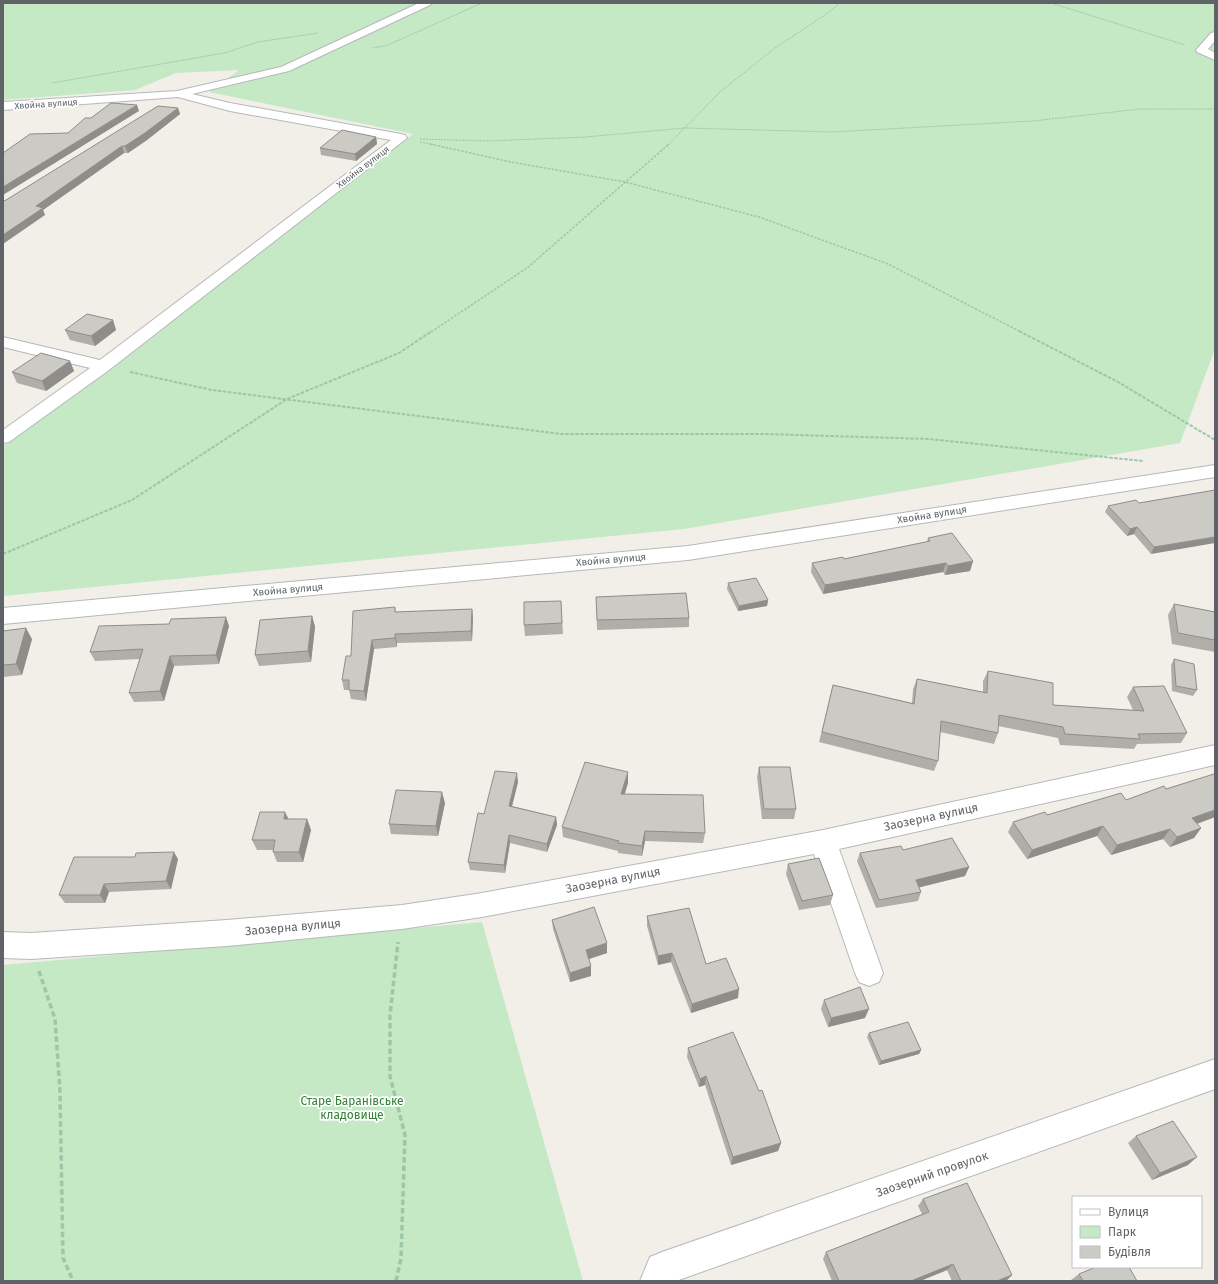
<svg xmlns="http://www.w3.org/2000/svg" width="1218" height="1284" font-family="'Fira Sans',sans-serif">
<rect width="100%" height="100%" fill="#f1efe8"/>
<g fill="#c5e8c5">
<path d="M3 3H1215V349L1180 443 684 529 3 596V446L101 375 413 134 209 92 239 70 176 73 135 90 3 100Z"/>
<path d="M482 922 583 1281H3V965Z"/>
</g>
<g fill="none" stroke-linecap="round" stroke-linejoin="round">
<defs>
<g id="minor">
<path d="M419 3H432L430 5 289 71 192 94 230 103 401 134 405 135 407 138 109 370 9 442 3 443V430L90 368 3 347V337L100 360 391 140 230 111 178 97 3 110V102L177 91 281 67Z"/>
<path d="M1215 32V41L1208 49 1215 53V60L1197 52 1196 50 1211 33Z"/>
<path d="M1215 465V477L688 560 3 624V608L688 546Z"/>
<path d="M1215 745V765L839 849 883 973 879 982 869 986 859 982 855 973 814 854 482 917 402 929 227 946 31 959 3 958V932L31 933 227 920 402 905 482 893 823 830Z"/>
<path d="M1215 1059V1089L676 1281H640L650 1257 662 1252Z"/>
</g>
</defs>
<use href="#minor" stroke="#b5b8bc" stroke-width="2"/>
<g stroke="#9cc7a9" stroke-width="1" stroke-dasharray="2 1" stroke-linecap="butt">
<path d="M1051 3 1185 45"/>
<path d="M373 48 388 45 482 3"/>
<path d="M52 83 224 53 258 42 318 33"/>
<path d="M420 139 488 141 585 137 685 128 833 132 1033 121 1140 109H1215"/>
<path d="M420 142 435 145"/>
<path d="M668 145 720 92 775 48 825 15 840 3"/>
</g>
<g stroke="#9cc7a9" stroke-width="1.5" stroke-dasharray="2.5 1.5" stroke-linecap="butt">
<path d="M430 144 511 162 625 182 759 217 888 264 1021 332"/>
<path d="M431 332 527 268 669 144"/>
</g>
<g stroke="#9cc7a9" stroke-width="2" stroke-dasharray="3.5 1.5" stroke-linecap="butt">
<path d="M1019 331 1118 382 1215 440"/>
<path d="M130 372 212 390 561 434H765L929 439 1143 461"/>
<path d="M3 554 132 500 287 399 399 353 432 331"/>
</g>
<g stroke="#9cc7a9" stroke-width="3.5" stroke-dasharray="5.5 3" stroke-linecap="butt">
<path d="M39 971 55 1019 60 1092 63 1258 73 1281"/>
<path d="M396 1281 401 1258 405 1135 390 1076V1015L398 942"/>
</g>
<use href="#minor" fill="#fff" fill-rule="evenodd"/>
</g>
<g fill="#afaea9">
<path d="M178 108 180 114 147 140 128 153H124L43 210 45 215 6 200Z"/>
<path d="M376 137 377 144 356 161 321 155 320 148Z"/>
<path d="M113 320 116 330 95 346 70 340 65 330Z"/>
<path d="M70 361 74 371 46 391 17 383 12 372Z"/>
<path d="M1215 490 1151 554 1134 534 1127 536 1105 512 1108 506 1139 503Z"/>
<path d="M928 538 973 561 970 571 945 575 943 572 823 594 811 572 812 563 844 559 927 542Z"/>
<path d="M728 583 768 600 767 606 738 611 727 589Z"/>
<path d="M596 597 689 618V627L597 630Z"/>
<path d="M561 601 563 634 525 636 524 625Z"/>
<path d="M1174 604 1215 612V652L1172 644 1168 615Z"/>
<path d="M395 607 396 612 472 609 473 618 472 641 397 643V647L374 649 366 701 351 699 349 690H344L342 680 351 656Z"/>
<path d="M312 616 315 627 311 662 259 666 255 655Z"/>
<path d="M229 626 219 664 174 666 164 701 134 702 129 693 140 659 95 661 90 652Z"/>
<path d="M3 631 32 639 22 675 3 677Z"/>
<path d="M1174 659 1197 690 1193 696 1172 691 1171 665Z"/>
<path d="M988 671 1053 705 1133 710 1127 697 1133 687 1187 733 1181 743 1137 744 1134 749 1060 745 1058 738 998 726V733L994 744 940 732 938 761 934 771 819 742 833 685 912 703 913 689 917 679 983 692V681Z"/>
<path d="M759 767 796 809 794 819H762L757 777Z"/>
<path d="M628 772V783L625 794 705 833 703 843 645 841 642 856 618 853V851L563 837 562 827Z"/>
<path d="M1215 775V817L1197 824 1201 828 1194 838 1170 847 1163 839 1111 855 1097 836 1027 859 1008 832 1013 822 1126 800Z"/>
<path d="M518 782 512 806 556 817 557 825 547 852 510 843 505 873 470 870 468 862 484 814Z"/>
<path d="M445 803 438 836 391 834 389 824Z"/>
<path d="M288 819H307L311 830 303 862H277L273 852V850H257L252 840Z"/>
<path d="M903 850 969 867 965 876 919 887 921 892 918 901 876 908 857 861 860 853Z"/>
<path d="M178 859 171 889 109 892 105 903H65L59 895Z"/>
<path d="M788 864 833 895 830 905 799 910 786 874Z"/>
<path d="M647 916 706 964 738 998 691 1013 671 962 658 965 647 926Z"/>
<path d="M552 920 607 943V953L589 959 591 976 570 982 553 929Z"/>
<path d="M824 1000 865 1018 828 1027 821 1009Z"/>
<path d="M869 1033 921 1050 919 1054 879 1065 867 1037Z"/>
<path d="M688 1048 759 1091 781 1143 778 1151 731 1165 705 1085 699 1087 687 1057Z"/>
<path d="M1136 1136 1188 1165 1152 1180 1128 1143Z"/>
<path d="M923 1199 1012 1275 1006 1281H952L947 1270 920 1281H832L823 1259 826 1252 922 1214 918 1206Z"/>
<path d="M1079 1274 1137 1281H1072L1071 1280Z"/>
</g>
<g fill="#8f8d8a">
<path d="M137 105 139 111 3 195V187Z"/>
<path d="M178 108 180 114 147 140 128 153 125 146Z"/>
<path d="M376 137 377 144 356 161 355 154Z"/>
<path d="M122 146 124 153 43 210 45 215 3 244V235L36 206Z"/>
<path d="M113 320 116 330 95 346 91 336Z"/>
<path d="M70 361 74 371 46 391 42 381Z"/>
<path d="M1137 527 1134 534 1127 536 1130 529Z"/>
<path d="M1215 537V543L1151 554 1154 547Z"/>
<path d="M973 561 970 571 945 575 948 566Z"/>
<path d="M946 563 943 572 823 594 825 585Z"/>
<path d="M768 600 767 606 738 611 739 606Z"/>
<path d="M472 609 473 618 472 641 471 631Z"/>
<path d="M312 616 315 627 311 662 308 651Z"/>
<path d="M226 617 229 626 219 664 216 655Z"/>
<path d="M26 628 32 639 22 675 16 664Z"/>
<path d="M395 634 397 643V647L395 638Z"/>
<path d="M372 640 374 649 366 701 364 691Z"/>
<path d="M170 656 174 666 164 701 160 691Z"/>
<path d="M628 772V783L621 804V794Z"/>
<path d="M517 773 518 782 510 814 509 806Z"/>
<path d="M442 792 445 803 438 836 436 826Z"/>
<path d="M1215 810V817L1185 828 1192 818Z"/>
<path d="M285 812 290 822 284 819Z"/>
<path d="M556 817 557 825 547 852V844Z"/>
<path d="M307 819 311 830 303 862 299 852Z"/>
<path d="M1103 826 1097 836 1027 859 1032 850Z"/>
<path d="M1201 828 1194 838 1170 847 1177 837Z"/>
<path d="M1170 829 1163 839 1111 855 1117 845Z"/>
<path d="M645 831V841L642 856V846Z"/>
<path d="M509 835 510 843 505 873 504 865Z"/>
<path d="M174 852 178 859 171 889 166 881Z"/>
<path d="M969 867 965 876 913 889 916 880Z"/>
<path d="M104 884 109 892 105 903 100 895Z"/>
<path d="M607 943V953L586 960V950Z"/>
<path d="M672 953 671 962 658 965V956Z"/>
<path d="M591 966V976L570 982V973Z"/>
<path d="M739 989 738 998 691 1013 692 1004Z"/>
<path d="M869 1009 865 1018 828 1027 831 1018Z"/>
<path d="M921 1050 919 1054 879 1065 881 1061Z"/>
<path d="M706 1076 705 1085 699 1087 700 1079Z"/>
<path d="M781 1143 778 1151 731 1165 733 1157Z"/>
<path d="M1197 1157 1188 1165 1152 1180 1160 1173Z"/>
<path d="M953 1264 947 1270 920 1281H911Z"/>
<path d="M1012 1275 1006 1281H997Z"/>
</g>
<g fill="#cccac5" stroke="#8f8d8a">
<path d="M111 103 137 105 3 187V153L30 134 68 133 85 118H91Z"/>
<path d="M158 106 178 108 145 133 125 146H122L36 206 43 208 3 235V201L6 200Z"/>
<path d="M342 130 376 137 355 154 320 148Z"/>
<path d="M87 314 113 320 91 336 65 330Z"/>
<path d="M41 353 70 361 42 381 12 372Z"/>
<path d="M1215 490V537L1154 547 1137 527 1130 529 1108 506 1136 500 1139 503Z"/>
<path d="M952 533 973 561 948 566 946 563 825 585 812 563 843 557 844 559 930 541 928 538Z"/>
<path d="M756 578 768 600 739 606 728 583Z"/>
<path d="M686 593 689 618 597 620 596 597Z"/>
<path d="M561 601 562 623 524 625V602Z"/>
<path d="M1174 604 1215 612V640L1178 633Z"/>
<path d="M395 607V612L472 609 471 631 395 634V638L372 640 364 691 349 690V680H342L346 656H351L353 611Z"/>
<path d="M312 616 308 651 255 655 260 620Z"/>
<path d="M226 617 216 655 170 656 160 691 129 693 143 649 90 652 99 626 169 624 171 619Z"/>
<path d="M26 628 16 664 3 665V631Z"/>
<path d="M1174 659 1194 664 1197 690 1176 686Z"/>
<path d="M988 671 1053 683V705L1144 711 1133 687 1164 686 1187 733 1138 734 1140 739 1065 734 1063 727 999 715 998 733 941 721 938 761 822 732 833 685 914 704 917 679 987 693Z"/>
<path d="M585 762 628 772 621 794 703 795 705 833 645 831 642 846 618 843 619 841 562 827Z"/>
<path d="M759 767H790L796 809H764Z"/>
<path d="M495 771 517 773 509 806 556 817 547 844 509 835 504 865 468 862 478 813 484 814Z"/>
<path d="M1214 774 1215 775V810L1192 818 1201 828 1177 837 1170 829 1117 845 1103 826 1032 850 1013 822 1045 812 1047 815 1121 793 1126 800 1164 786 1166 789Z"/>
<path d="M396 790 442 792 436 826 389 824Z"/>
<path d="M260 812H285L284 819H307L299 852H273L275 840H252Z"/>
<path d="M952 838 969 867 916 880 921 892 879 900 860 853 901 846 903 850Z"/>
<path d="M174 852 166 881 104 884 100 895H59L74 857H135L136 853Z"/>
<path d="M819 858 833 895 802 901 788 864Z"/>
<path d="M594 907 607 943 586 950 591 966 570 973 552 920Z"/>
<path d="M689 908 706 964 726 958 739 989 692 1004 672 953 658 956 647 916Z"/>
<path d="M860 987 869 1009 831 1018 824 1000Z"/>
<path d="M908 1022 921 1050 881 1061 869 1033Z"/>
<path d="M733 1032 759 1091 762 1090 781 1143 733 1157 706 1076 700 1079 688 1048Z"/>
<path d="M1173 1121 1197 1157 1160 1173 1136 1136Z"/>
<path d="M967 1183 1012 1275 997 1281H961L953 1264 911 1281H839L826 1252 929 1212 923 1199Z"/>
<path d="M1096 1267H1129L1137 1281H1083L1079 1274Z"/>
</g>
<g text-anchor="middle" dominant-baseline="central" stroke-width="3.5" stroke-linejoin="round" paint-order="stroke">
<g font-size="9" fill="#5f6368" stroke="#fff">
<text transform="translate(46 104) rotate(-4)">Хвойна вулиця</text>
<text transform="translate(363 167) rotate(-37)">Хвойна вулиця</text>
</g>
<g font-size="10" fill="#5f6368" stroke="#fff">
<text transform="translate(932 515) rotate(-9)">Хвойна вулиця</text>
<text transform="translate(611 560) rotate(-5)">Хвойна вулиця</text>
<text transform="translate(288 590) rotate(-5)">Хвойна вулиця</text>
</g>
<g font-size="12" fill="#5f6368" stroke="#fff">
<text transform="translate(931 817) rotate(-12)">Заозерна вулиця</text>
<text transform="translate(613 880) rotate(-11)">Заозерна вулиця</text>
<text transform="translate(293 927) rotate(-5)">Заозерна вулиця</text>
<text transform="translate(932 1174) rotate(-19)">Заозерний провулок</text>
</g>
<g font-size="12" fill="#348238" stroke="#fff">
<text x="352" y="1101">Старе Баранівське<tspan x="352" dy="14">кладовище</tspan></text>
</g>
</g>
<rect width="1218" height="1284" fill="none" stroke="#5f6368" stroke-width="8"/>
<rect x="1072" y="1196" width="130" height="72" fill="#ffffff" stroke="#bfc1c3"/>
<rect x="1080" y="1209" width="20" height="6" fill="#ffffff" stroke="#bfc1c3"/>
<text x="1108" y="1216" font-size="12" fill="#5f6368">Вулиця</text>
<rect x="1080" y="1226" width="20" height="12" fill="#c5e8c5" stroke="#bfc1c3"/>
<text x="1108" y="1236" font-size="12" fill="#5f6368">Парк</text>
<rect x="1080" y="1246" width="20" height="12" fill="#cccac5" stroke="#bfc1c3"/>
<text x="1108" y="1256" font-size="12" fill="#5f6368">Будівля</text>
</svg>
